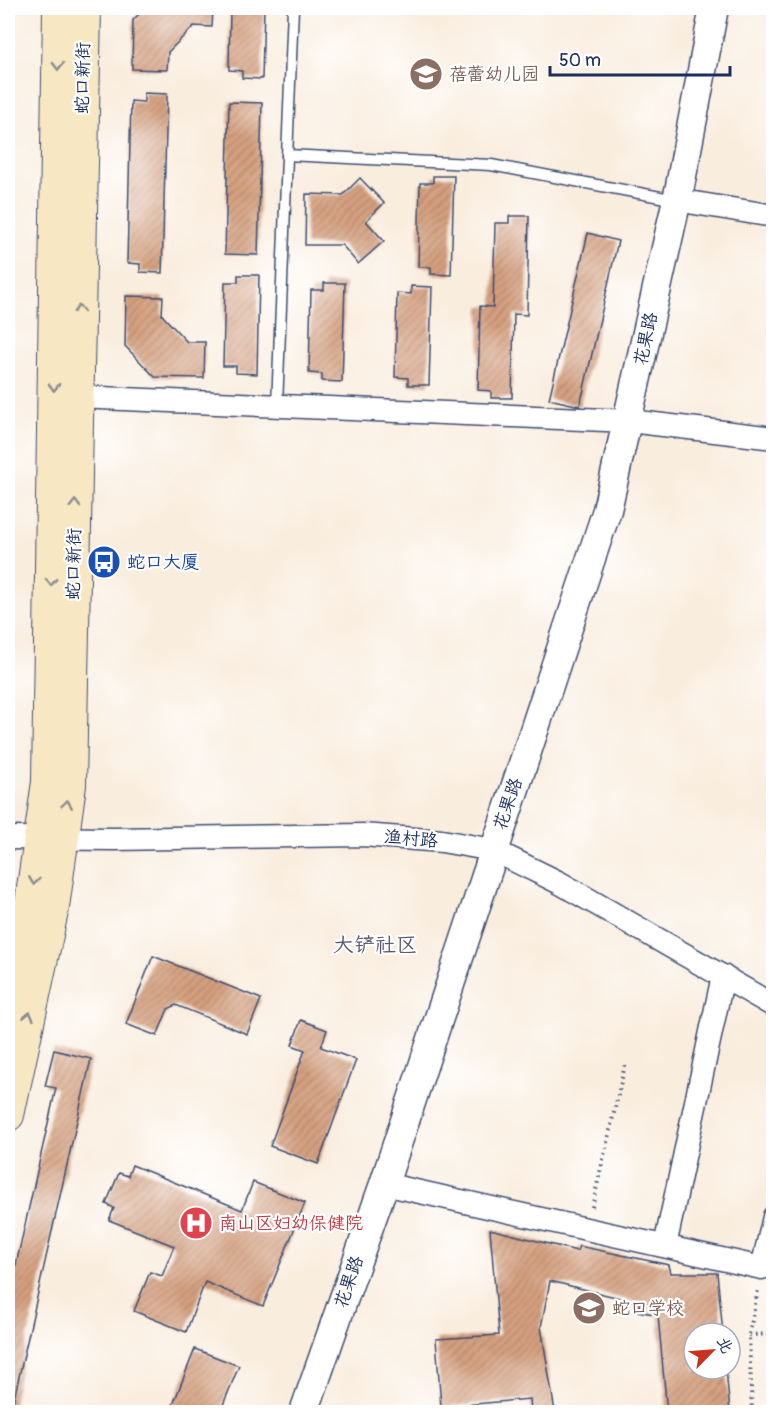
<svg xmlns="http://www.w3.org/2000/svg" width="781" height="1420" font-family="Pangolin,'LXGW WenKai TC',sans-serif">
<defs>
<pattern id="building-hatch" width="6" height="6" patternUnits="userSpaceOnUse" patternTransform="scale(1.5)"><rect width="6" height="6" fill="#d6a07f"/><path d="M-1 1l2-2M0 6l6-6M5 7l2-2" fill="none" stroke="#ad836b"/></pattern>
</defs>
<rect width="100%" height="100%" fill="#fff"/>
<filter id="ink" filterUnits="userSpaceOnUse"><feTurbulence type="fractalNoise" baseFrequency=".0167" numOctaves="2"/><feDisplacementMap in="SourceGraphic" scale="12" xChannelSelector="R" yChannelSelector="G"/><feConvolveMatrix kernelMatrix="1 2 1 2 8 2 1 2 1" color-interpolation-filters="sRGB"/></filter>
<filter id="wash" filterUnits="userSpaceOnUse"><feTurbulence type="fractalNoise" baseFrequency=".008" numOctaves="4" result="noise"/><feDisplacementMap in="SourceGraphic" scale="24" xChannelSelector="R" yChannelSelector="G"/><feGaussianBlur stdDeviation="1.35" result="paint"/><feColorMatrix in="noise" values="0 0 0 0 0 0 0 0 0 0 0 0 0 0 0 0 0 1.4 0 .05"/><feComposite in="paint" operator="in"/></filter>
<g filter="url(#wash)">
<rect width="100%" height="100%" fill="#f9edde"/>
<g id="blocks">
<g fill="url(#building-hatch)">
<path d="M145 8H213L212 27 194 26 168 52 167 70 132 69 133 20Z"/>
<path d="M230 8H264L262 79 242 78V71L229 70Z"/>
<path d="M144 93 167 94 162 273 140 272V264L127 263 131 101 144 102Z"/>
<path d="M229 102 262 103 258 255 225 254Z"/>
<path d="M433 176H454L451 275 431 274V267H418L420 183H433Z"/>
<path d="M360 178 384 203 366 221 384 241 358 264 342 245H305L306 194 343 195Z"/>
<path d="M509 216H529L527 315 514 314 512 398H491V391L478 390 480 306 493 307 495 223H509Z"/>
<path d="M588 233 618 241 580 406 549 399Z"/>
<path d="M238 275H259L257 374 236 373V366H223L225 282H238Z"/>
<path d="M324 283H345L342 382 322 381V374L309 373 311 290H324Z"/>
<path d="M411 286 432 287 429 385H408V378L395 377 397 293 411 294Z"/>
<path d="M126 296 163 297 162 315 187 342H205L204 378 155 377 125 346Z"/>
<path d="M153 956 261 999 247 1034 176 1005 168 1009 157 1036 126 1024Z"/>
<path d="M301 1020 327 1030 321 1047 356 1060 318 1164 270 1146 305 1050 292 1045Z"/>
<path d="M54 1050 91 1059 11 1412H8V1300L56 1088 45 1086Z"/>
<path d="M132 1165 242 1210 253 1182 305 1203 263 1306 205 1282 186 1332 134 1311 150 1272 162 1276 174 1246 109 1220 114 1208 106 1204 119 1173 128 1176Z"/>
<path d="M490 1229 577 1251 579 1246 669 1265 671 1273H717L723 1333H694V1369H726L730 1412H667L658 1315 637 1311 640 1303 550 1281 541 1327 555 1412H531L530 1399 441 1407 436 1339 499 1335Z"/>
<path d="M195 1349 239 1366 220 1412H170Z"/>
</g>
</g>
</g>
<g filter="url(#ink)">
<use href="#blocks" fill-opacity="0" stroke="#3c4c71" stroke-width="1.5"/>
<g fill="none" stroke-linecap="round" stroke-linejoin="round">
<defs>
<g id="service">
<path d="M287 155 491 165 676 200"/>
<path d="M277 406 293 8"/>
</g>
<g id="minor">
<path d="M676 200 774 216"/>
<path d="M77 397 629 421 774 438"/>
<path d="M8 838 114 839 362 835 442 841 493 850 560 883 774 1006"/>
<path d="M384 1184 762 1268 774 1217"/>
<path d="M665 1246 723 976"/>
</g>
<path id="tertiary" d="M304 1412 384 1184 607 510 680 186 714 8"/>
<g id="secondary">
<path d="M8 1008 31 902 48 782 59 8"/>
<path d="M8 1115 53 907 70 785 85 8"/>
</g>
</defs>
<use href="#service" stroke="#3c4c71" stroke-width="13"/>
<use href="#minor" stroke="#3c4c71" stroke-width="25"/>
<use href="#tertiary" stroke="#3c4c71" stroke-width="31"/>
<use href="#secondary" stroke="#3c4c71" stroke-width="34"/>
<g stroke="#3c4c71" stroke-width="4" stroke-dasharray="1.5 4.5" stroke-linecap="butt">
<path d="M592 1207 625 1065"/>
<path d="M749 1335 774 1334"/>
<path d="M752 1412 749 1335 758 1290"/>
</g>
<use href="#service" stroke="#fff" stroke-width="10"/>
<use href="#minor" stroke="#fff" stroke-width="22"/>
<use href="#tertiary" stroke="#fff" stroke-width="28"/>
<use href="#secondary" stroke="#f7e8c3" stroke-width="32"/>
</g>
<defs><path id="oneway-chevron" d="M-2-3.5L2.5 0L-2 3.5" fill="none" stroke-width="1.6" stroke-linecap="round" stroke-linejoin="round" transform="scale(1.5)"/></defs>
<g stroke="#898c90">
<use href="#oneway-chevron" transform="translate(58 66) rotate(91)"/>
<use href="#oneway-chevron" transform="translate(79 309) rotate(-89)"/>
<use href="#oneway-chevron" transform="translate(54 387) rotate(91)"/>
<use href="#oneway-chevron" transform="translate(75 504) rotate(-89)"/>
<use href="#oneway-chevron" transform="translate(51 582) rotate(91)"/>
<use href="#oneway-chevron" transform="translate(67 804) rotate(-82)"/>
<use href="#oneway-chevron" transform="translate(34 881) rotate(98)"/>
<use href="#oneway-chevron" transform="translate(29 1016) rotate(-78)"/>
</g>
</g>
<defs>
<symbol id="school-disc" viewBox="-11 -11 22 22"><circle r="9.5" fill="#8d6e63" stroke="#fff"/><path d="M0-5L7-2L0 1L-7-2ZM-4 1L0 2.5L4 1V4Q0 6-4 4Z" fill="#fff"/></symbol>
<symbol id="bus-disc" viewBox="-11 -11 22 22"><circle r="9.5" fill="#1a4fb4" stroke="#fff"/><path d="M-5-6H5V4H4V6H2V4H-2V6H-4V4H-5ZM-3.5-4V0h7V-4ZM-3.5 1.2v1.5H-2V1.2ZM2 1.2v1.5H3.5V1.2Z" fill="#fff"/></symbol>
<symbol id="hospital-disc" viewBox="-11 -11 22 22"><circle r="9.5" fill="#e0444e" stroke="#fff"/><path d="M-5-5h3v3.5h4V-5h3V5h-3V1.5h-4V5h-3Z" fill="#fff"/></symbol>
</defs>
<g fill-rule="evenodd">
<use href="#school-disc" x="407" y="55" width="38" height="38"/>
<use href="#bus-disc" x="85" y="543" width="38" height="38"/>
<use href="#hospital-disc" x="177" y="1204" width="38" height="38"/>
<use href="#school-disc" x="570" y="1289" width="38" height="38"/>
</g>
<g text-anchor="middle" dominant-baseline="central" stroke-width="4.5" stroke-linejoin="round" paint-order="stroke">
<g font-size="18" fill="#785e54" stroke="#fff" text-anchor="start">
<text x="449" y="74">蓓蕾幼儿园</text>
<text x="612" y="1308">蛇口学校</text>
</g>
<g font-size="18" fill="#1b2f5e" stroke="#fff">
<text transform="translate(83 78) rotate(-89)">蛇口新街</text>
<text transform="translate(646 339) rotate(-78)">花果路</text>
<text transform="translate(74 564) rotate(-89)">蛇口新街</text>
<text transform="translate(508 804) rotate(-71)">花果路</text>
<text transform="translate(411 839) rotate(5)">渔村路</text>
<text transform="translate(349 1282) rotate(-71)">花果路</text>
</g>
<g font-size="18" fill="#164399" stroke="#fff" text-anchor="start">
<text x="127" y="562">蛇口大厦</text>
</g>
<g font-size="18" fill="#be3a42" stroke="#fff" text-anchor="start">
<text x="219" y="1223">南山区妇幼保健院</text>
</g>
<g font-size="21" fill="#5c576a" stroke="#fff">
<text x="375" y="945">大铲社区</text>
</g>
</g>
<rect width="781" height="1420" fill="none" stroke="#fff" stroke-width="30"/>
<g transform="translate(712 1351) rotate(65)"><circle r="28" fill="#ffffff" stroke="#a4acbf" stroke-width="1.5"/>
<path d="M0-4.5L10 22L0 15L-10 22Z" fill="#c8321e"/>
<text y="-9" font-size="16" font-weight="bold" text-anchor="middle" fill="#1b2f5e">北</text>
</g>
<path d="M550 66v9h180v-9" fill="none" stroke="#1b2f5e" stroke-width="3"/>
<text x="559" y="66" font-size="18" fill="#1b2f5e" stroke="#ffffff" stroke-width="4.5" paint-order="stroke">50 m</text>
</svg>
